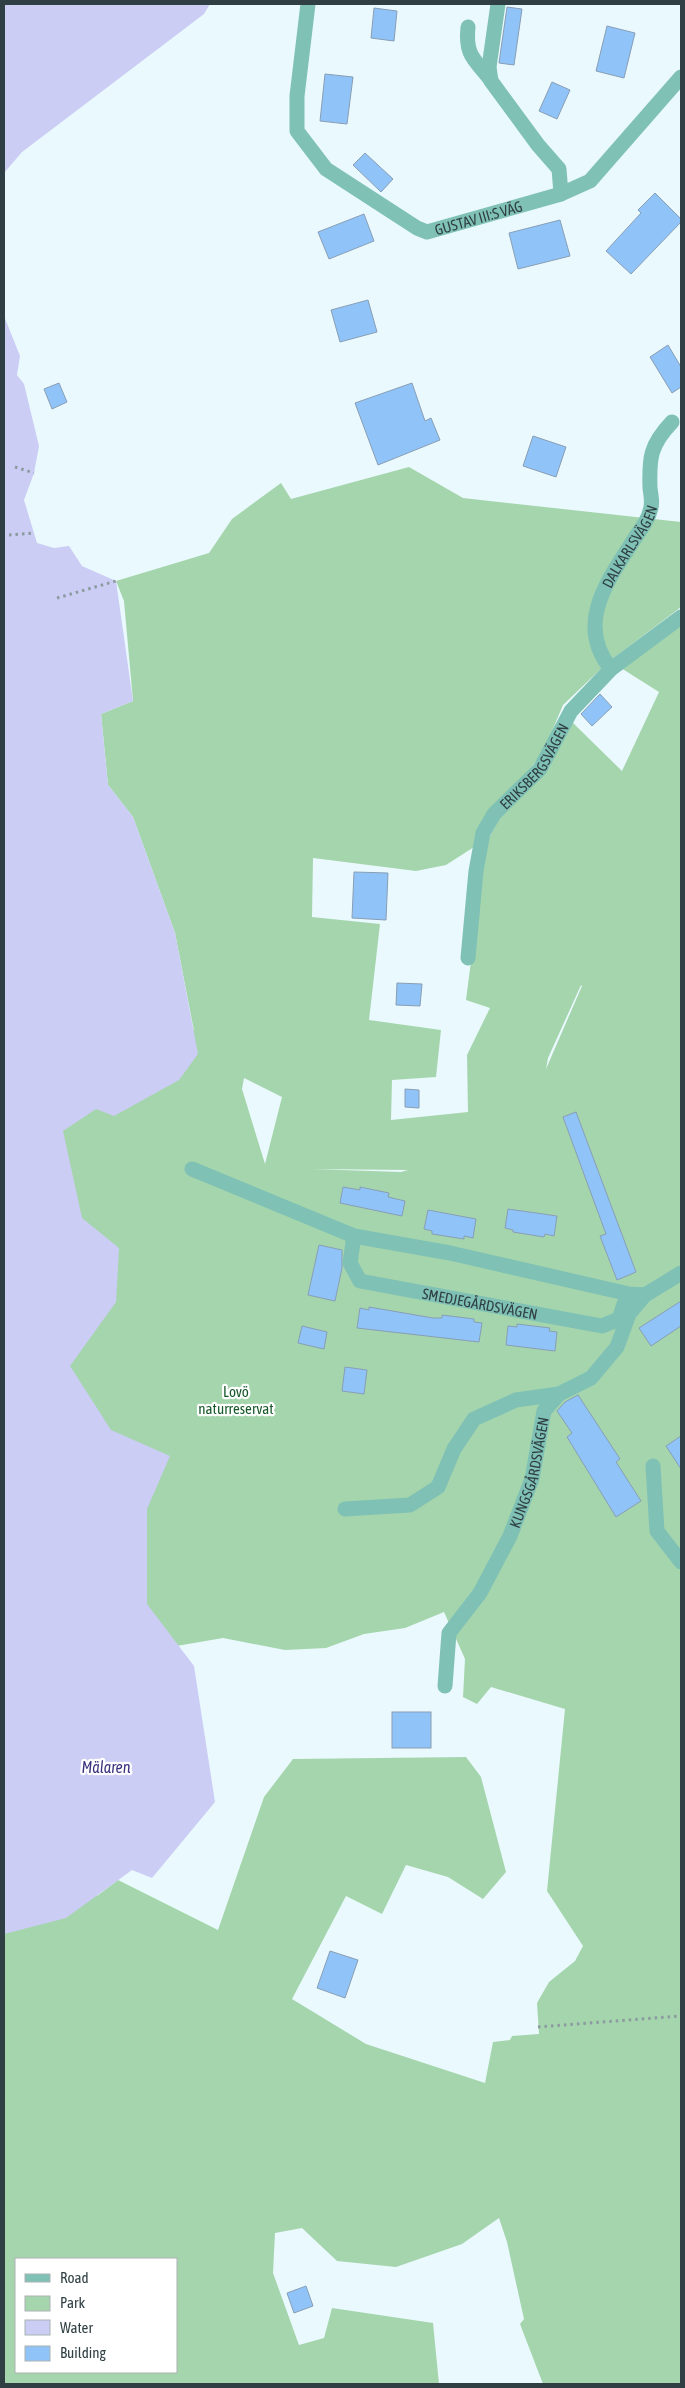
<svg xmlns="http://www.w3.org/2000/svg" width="685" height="2388" font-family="'Asap Condensed',sans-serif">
<rect width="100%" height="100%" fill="#eaf9fd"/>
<path fill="#a5d5ad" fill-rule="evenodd" d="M409 467 463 498 681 522V607L607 663 563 705 544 750 474 847 446 865 416 871 313 858 312 917 380 924 369 1020 441 1030 436 1077 392 1080 391 1120 468 1112 467 1055 490 1008 466 1000 486 844 502 813 549 768 570 720 622 771 659 692 621 668 681 623V2384H543L520 2324 524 2319 507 2242 499 2218 462 2244 396 2267 337 2261 302 2228 275 2233 273 2273 299 2345 324 2338 332 2308 433 2323 439 2384H4V576L194 1031 175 933 133 817 108 785 101 714 133 701 124 601 116 581 209 553 232 519 281 483 291 499ZM581 985 582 986 546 1069 548 1058ZM244 1078 282 1097 265 1164 242 1089ZM312 1169 408 1170 401 1172ZM444 1612 465 1659 463 1697 477 1704 491 1687 565 1709 547 1891 583 1946 575 1961 549 1982 537 2003 539 2034 512 2036 510 2040 493 2042 485 2083 366 2044 292 1999 346 1896 382 1914 406 1865 448 1877 483 1899 506 1872 481 1777 466 1757 293 1759 264 1797 218 1930 118 1880 97 1896 130 1654 223 1638 285 1650 326 1648 364 1634 405 1628ZM16 2259H176V2372H16Z"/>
<g fill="#cbcdf5">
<path d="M4 4H210L204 14 22 152 4 173Z"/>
<path d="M4 316 20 356 17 375 24 384 39 446 34 473 24 500 37 543 54 548 69 546 82 566 116 581 133 701 101 714 108 785 133 817 175 933 198 1054 179 1080 114 1116 96 1109 63 1131 82 1218 119 1248 116 1302 70 1366 111 1430 170 1456 147 1509V1604L194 1666 215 1802 152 1878 132 1870 66 1918 4 1934Z"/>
</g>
<g fill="#90c4f9" stroke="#889eb5">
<path d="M507 7 522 9 514 65 499 63Z"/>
<path d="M374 8 397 11 394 41 371 38Z"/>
<path d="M607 26 635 33 624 78 596 71Z"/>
<path d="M325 74 353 77 347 124 320 121Z"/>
<path d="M552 82 570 90 557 119 539 111Z"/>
<path d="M365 153 393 179 381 192 353 165Z"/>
<path d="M655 193 681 219V222L631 274 606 251 641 213 638 210Z"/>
<path d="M364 214 374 241 329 259 318 232Z"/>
<path d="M560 220 570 256 518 269 509 233Z"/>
<path d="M368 300 377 332 340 342 331 310Z"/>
<path d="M668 345 681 367V387L672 393 650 357Z"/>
<path d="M59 383 67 402 52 409 44 389Z"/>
<path d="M412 383 425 421 431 418 440 440 378 465 355 403Z"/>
<path d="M533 436 566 447 556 477 523 466Z"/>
<path d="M600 694 612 707 592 726 581 714Z"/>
<path d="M354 872 388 873 386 920 352 918Z"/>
<path d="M397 983 422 984 420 1006 396 1005Z"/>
<path d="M405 1089 419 1090V1108L405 1107Z"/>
<path d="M576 1112 636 1272 617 1280 600 1236 606 1234 563 1117Z"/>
<path d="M343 1187 360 1190V1187L389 1193 388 1197 405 1201 402 1216 340 1203Z"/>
<path d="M508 1209 557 1216 554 1236 545 1234 544 1237 513 1232V1230L505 1228Z"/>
<path d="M428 1210 476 1219 473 1238 464 1236V1239L432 1234V1231L424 1229Z"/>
<path d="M319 1245 342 1250V1268L335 1301 308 1295Z"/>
<path d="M681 1301V1326L651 1346 639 1328Z"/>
<path d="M369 1307 433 1318H442V1315L474 1319V1322L482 1323 479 1342 357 1328 360 1308 369 1310Z"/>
<path d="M517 1324 550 1328 549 1331 557 1332 555 1351 506 1345 508 1326 517 1327Z"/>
<path d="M302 1326 327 1332 324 1349 298 1343Z"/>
<path d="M345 1367 367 1370 364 1394 342 1391Z"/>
<path d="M578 1395 620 1459 616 1462 641 1501 616 1517 567 1437 572 1433 557 1411 565 1402Z"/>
<path d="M681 1436V1469L666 1446Z"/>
<rect x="392" y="1712" width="39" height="36"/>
<path d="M330 1951 358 1960 345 1998 317 1988Z"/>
<path d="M306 2286 313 2306 294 2313 287 2293Z"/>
</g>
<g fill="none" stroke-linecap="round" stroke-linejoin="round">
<g stroke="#8b9b9f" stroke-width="3" stroke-dasharray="2.5 4" stroke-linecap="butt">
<path d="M15 467 34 473"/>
<path d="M9 535 34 533"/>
<path d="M57 598 116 581"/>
<path d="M538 2027 681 2016"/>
</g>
<g stroke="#7fc1b5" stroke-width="15">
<path id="s1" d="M308 4 297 96V131L326 169 417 228 427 232 561 194 590 181 681 77"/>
<path d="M498 4 489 67 491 81 538 145 559 169 561 194"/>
<path d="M468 27C465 55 474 59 490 79"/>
<path id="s2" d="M611 669C574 623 609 579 635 538 640 530 648 521 650 511 653 504 651 496 650 488 649 458 650 445 672 422"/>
<path id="s3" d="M468 958 476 871 483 833 494 814 540 769 571 711 611 669 681 617"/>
<path d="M192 1169 354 1236 450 1253 629 1294 645 1295"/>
<path id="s4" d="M354 1236 350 1263 360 1281 602 1326 619 1319 624 1304"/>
<path d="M653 1466 657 1531 681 1562"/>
<path d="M345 1509 410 1505 438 1487 454 1449 474 1419 516 1400 559 1394"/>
<path id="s5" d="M445 1686 449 1633 480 1593 510 1536 532 1479 544 1411 559 1394 591 1378 617 1347 629 1314 645 1295 681 1273"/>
</g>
</g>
<g text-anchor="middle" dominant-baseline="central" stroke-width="4.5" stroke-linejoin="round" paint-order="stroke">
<g font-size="15" fill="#2f3f43" stroke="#fff">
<text stroke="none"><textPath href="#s1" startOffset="348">GUSTAV III:S VÄG</textPath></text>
<text stroke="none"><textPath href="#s2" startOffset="135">DALKARLSVÄGEN</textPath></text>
<text stroke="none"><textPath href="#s3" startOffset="211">ERIKSBERGSVÄGEN</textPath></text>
<text stroke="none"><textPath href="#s4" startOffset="170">SMEDJEGÅRDSVÄGEN</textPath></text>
<text stroke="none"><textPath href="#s5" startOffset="235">KUNGSGÅRDSVÄGEN</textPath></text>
</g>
<g font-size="15" fill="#18592b" stroke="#fff">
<text x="236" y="1391">Lovö<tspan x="236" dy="17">naturreservat</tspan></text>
</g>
<g font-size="16" font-style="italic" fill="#39327e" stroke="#fff">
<text x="106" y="1767">Mälaren</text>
</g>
</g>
<rect width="685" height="2388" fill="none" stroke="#2f3f43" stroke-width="10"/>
<rect x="15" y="2258" width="162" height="115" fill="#ffffff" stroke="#acb2b4"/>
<rect x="25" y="2274" width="25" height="8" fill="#7fc1b5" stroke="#acb2b4"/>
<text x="60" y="2283" font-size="15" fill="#2f3f43">Road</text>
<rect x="25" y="2296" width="25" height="15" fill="#a5d5ad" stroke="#acb2b4"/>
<text x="60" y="2308" font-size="15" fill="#2f3f43">Park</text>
<rect x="25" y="2320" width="25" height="15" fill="#cbcdf5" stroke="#acb2b4"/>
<text x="60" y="2333" font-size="15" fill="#2f3f43">Water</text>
<rect x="25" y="2346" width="25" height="15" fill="#90c4f9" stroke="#acb2b4"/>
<text x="60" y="2358" font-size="15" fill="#2f3f43">Building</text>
</svg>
